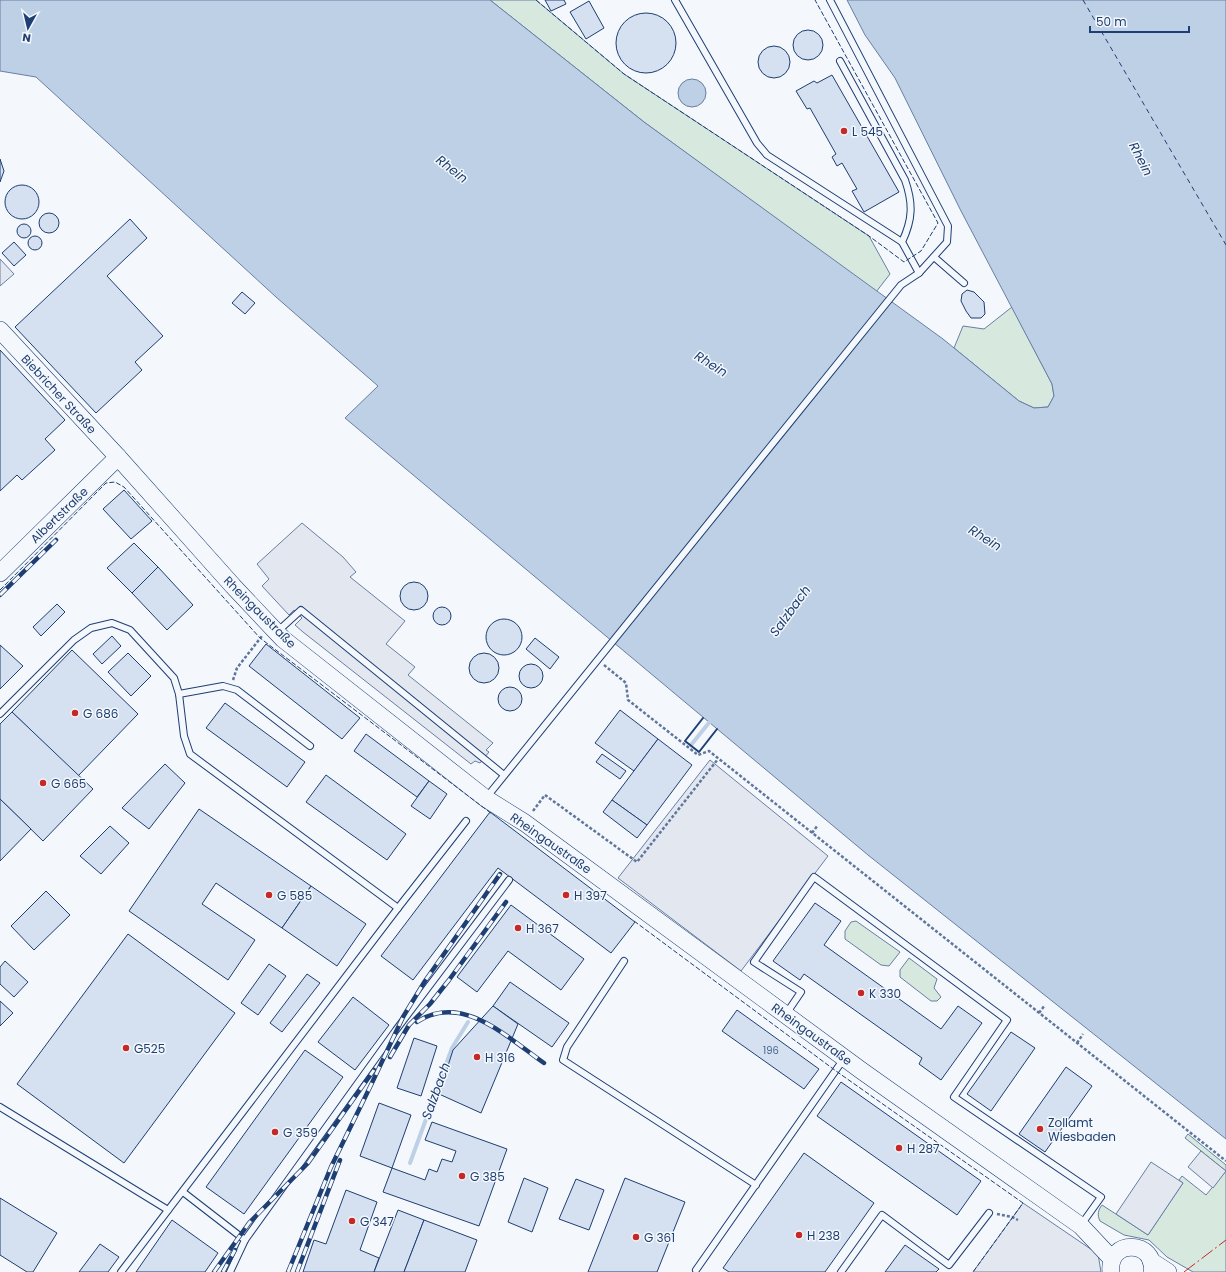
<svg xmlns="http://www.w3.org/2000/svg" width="1226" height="1272" font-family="Poppins,sans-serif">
<rect width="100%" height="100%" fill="#f4f7fb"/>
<g fill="#d7e8df" stroke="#687fa3">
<path d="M490 0H536L624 74 869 236 890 274 876 292 644 122Z"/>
<path d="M1012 307 1052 384 1054 396 1048 407 1034 408 1019 401 954 348 963 326 984 329Z"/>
<path d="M856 921 900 952 889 966 881 965 845 939V931L851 922Z"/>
<path d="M909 958 937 979 934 988 941 997 937 1001H931L900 977V970Z"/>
<path d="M1188 1134 1226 1165V1272H1193L1167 1257 1149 1240 1124 1235 1100 1221C1097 1215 1098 1210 1102 1205L1148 1235 1183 1183 1179 1180 1182 1176 1206 1195 1226 1171 1185 1138Z"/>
</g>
<g fill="#e3e8f0" stroke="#687fa3">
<path d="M0 259 14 274 0 286Z"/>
<path d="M302 523 343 557 356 572 350 577 405 621 386 644 415 667 408 675 493 743 486 750 489 752 480 763 475 761 471 764 303 632 295 625 302 618 294 610 289 615 262 586 269 579 257 564Z"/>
<path d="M710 760 828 856 741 971 618 878Z"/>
<path d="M1201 1151 1226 1171 1213 1188 1188 1167Z"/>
<path d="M1151 1162 1183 1183 1148 1235 1116 1214Z"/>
<path d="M1023 1203 1098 1254 1101 1272H973Z"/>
</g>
<g fill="#bed0e5" stroke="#687fa3">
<path d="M0 0H490L644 122 943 339 1019 401 1034 408 1048 407 1054 396 1052 384 961 211 895 78 865 35 847 0H1226V1139L868 855 345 418 378 386 276 297 36 77 0 71Z"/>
<circle cx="692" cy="93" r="14"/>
</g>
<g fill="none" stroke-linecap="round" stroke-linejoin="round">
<g stroke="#bed0e5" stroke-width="4">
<path d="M691 745 712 719"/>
<path d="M410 1163 452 1048 468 1022"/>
</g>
<path stroke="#1d3f73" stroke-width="1" stroke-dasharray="5 4" stroke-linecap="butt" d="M1083 0 1226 245"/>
</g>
<g fill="#d5e0f0" stroke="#1d3f73">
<path d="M545 0H564L566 4 551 11Z"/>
<path d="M589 1 604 28 586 39 570 12Z"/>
<circle cx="646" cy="43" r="30"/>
<circle cx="808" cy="45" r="15"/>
<circle cx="774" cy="62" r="16"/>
<path d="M832 75 899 192 864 212 852 191 857 189 842 163 837 166 832 157 836 154 810 108 807 109 796 91 814 81 817 83Z"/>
<path d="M0 159 4 171 0 182Z"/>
<circle cx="22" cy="202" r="17"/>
<circle cx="49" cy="223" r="10"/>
<path d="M130 219 147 238 107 276 163 336 135 362 142 370 96 413 15 327Z"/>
<circle cx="24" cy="231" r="7"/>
<circle cx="35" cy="243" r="7"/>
<path d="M14 242 26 255 14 266 2 253Z"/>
<path d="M967 290 974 292 984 302 985 314 981 318H971L966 311 961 301 962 294Z"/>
<path d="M242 292 255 303 245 314 232 303Z"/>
<path d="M0 350 65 420 45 439 55 450 22 480 17 475 0 491Z"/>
<path d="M124 490 152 521 131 539 103 509Z"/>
<path d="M134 543 158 567 132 593 107 568Z"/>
<path d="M158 567 193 605 167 630 132 593Z"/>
<circle cx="414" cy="596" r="14"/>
<path d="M57 604 65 612 41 636 33 627Z"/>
<circle cx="442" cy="616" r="9"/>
<circle cx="504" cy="637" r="18"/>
<path d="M112 636 121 646 102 664 93 654Z"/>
<path d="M535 638 559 657 550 669 526 649Z"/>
<path d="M266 644 360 718 342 739 249 666Z"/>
<path d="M0 645 23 666 0 689Z"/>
<path d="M72 650 138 714 78 776 12 712Z"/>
<circle cx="484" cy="668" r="15"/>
<path d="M128 653 151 676 131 696 108 672Z"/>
<circle cx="531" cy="676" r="12"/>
<circle cx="510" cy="699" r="12"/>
<path d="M225 703 305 762 287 787 206 728Z"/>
<path d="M620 710 658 739 634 771 595 743Z"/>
<path d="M12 712 93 789 43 841 0 799V724Z"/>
<path d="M366 734 429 781 417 797 354 751Z"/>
<path d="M658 739 692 765 647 825 612 800Z"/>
<path d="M602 754 626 771 620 779 596 762Z"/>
<path d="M165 764 185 783 149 829 122 808Z"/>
<path d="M326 775 406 834 387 860 306 802Z"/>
<path d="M429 781 447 794 430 819 411 806Z"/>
<path d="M0 799 31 829 0 861Z"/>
<path d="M612 800 647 825 637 838 603 812Z"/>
<path d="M199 809 311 886 282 928 216 883 202 904 255 940 228 980 129 911Z"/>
<path d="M490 812 635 922 611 953 498 868 413 980 381 956Z"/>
<path d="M110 826 129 843 101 874 80 856Z"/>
<path d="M311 886 366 924 337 966 282 928Z"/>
<path d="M46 891 70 915 34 950 11 926Z"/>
<path d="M815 903 841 921 824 945 941 1029 958 1006 982 1023 941 1080 919 1064 922 1058 804 974 800 980 773 961Z"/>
<path d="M511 905 584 959 561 990 508 951 477 992 457 977Z"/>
<path d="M128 934 235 1013 124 1163 17 1084Z"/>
<path d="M5 961 28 982 14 997 0 984V967Z"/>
<path d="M269 964 286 976 258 1015 241 1003Z"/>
<path d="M307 974 320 983 282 1032 270 1023Z"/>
<path d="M510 982 569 1023 552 1047 493 1006Z"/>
<path d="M353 997 389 1025 355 1070 318 1042Z"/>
<path d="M0 1001 13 1013 0 1026Z"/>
<path d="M493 1006 518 1024 481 1113 439 1094 453 1050Z"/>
<path d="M737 1010 819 1069 804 1089 722 1031Z"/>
<path d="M1011 1032 1035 1048 991 1111 967 1094Z"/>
<path d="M414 1038 437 1046 421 1096 397 1088Z"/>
<path d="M305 1050 343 1077 244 1214 206 1187Z"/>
<path d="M1066 1067 1092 1086 1045 1152 1019 1134Z"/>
<path d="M841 1082 981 1181 957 1215 817 1116Z"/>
<path d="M379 1103 411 1115 392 1168 360 1156Z"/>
<path d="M432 1122 507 1149 479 1226 383 1192 392 1168 425 1180 429 1169 437 1172 442 1159 452 1162 456 1151 425 1140Z"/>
<path d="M804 1153 874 1203 825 1272H729L723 1268Z"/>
<path d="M524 1178 548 1188 532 1232 508 1222Z"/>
<path d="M625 1178 685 1202 657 1272H588Z"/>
<path d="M576 1179 604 1190 589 1230 559 1219Z"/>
<path d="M346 1190 377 1202 360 1250 379 1258 374 1272H303L314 1240 326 1244Z"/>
<path d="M0 1198 57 1233 33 1272H27L0 1255Z"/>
<path d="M398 1210 424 1220 404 1272H374Z"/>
<path d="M172 1220 218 1253 205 1272H136Z"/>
<path d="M424 1220 477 1240 465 1272H404Z"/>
<path d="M100 1244 119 1257 108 1272H79Z"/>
<path d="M905 1245 939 1269 936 1272H885Z"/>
</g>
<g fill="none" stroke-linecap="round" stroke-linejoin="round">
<defs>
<g id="lane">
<path d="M675 0 757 143 767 155 902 242"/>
<path d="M840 61 905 180C913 203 913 219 902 242L919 273"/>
<path d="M934 257 964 283"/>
<path d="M278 631 301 610 504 775"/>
<path d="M179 694 223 686 237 690 310 746"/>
<path d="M0 714 74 640 91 628 112 623 130 630 174 678 179 694 184 736 190 754 398 908"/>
<path d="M486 798 901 285 919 273 947 242 948 226 830 0"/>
<path d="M624 961 567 1047 563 1060 756 1185"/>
<path d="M786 1014 801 992 754 962 814 877 1007 1020 954 1097 1101 1197 1081 1225"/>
<path d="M0 1107 168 1210"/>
<path d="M183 1192 245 1240"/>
<path d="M696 1270 843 1060"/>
<path d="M121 1272 398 908 466 821"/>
<path d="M230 1272 245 1240 396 1030 509 880"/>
<path d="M841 1272 882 1215 949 1265 989 1213"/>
</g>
<g id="secondary">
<path d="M0 330 118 457 233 586 283 639 485 798 525 823 862 1071 1081 1226 1112 1259"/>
<path d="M0 573 118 457"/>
<path d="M1151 1261 1168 1272"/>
<path d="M1111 1272C1107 1238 1157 1240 1152 1272"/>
</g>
</defs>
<use href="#lane" stroke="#1d3f73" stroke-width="8"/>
<use href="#secondary" stroke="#1d3f73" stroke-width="18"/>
<g stroke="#5e769c" stroke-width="2.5" stroke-dasharray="3 2" stroke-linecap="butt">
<path d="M604 665 626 683 628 700 698 755 709 751 1226 1161"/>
<path d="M233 680 237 668 262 636"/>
<path d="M533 811 545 795 637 862 718 759"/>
<path d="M812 833 818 825"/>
<path d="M1039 1013 1045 1005"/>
<path d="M1077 1043 1083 1034"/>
<path d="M997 1214 1012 1217 1018 1220"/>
</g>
<use href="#lane" stroke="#f4f7fb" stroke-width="6"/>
<use href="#secondary" stroke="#f4f7fb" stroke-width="17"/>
<defs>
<g id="rail">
<path d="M0 595 56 540"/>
<path d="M417 1022C462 992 508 1038 544 1063"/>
<path d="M390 1057 409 1025 430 1004 449 980 506 902"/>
<path d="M214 1272 249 1223 308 1163 374 1070"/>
<path d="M223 1272 235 1250"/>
<path d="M288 1272 331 1167 371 1085 403 1017 425 981 500 874"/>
<path d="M297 1272 340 1160"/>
</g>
</defs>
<use href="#rail" stroke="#1d3f73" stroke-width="4.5"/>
<use href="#rail" stroke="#f4f7fb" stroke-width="3" stroke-dasharray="9" stroke-linecap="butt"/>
<g stroke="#1d3f73" stroke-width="1" stroke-dasharray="5 2" stroke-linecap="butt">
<path d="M536 0 624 74 869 236 904 262 921 251 938 223 815 0"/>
<path d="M0 590 106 483 115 482 124 487 260 638 492 814"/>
<path d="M634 921 836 1071 1023 1203 973 1272"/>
</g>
<path stroke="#1d3f73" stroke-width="2" d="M703 718 685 741 699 752 717 729"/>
<path stroke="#c62828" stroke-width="1" stroke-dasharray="14 3 2 3" stroke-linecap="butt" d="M1184 1272 1226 1240"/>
</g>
<g fill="#c62828" stroke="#f4f7fb" stroke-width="1.5">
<circle cx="844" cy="131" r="4"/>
<circle cx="75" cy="713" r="4"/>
<circle cx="43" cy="783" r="4"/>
<circle cx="269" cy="895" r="4"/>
<circle cx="566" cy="895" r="4"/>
<circle cx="518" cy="928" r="4"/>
<circle cx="861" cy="993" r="4"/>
<circle cx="126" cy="1048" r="4"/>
<circle cx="477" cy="1057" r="4"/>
<circle cx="1040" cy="1129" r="4"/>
<circle cx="275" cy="1132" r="4"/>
<circle cx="899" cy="1148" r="4"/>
<circle cx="462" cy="1176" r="4"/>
<circle cx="352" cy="1221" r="4"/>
<circle cx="799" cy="1235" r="4"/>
<circle cx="636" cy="1237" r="4"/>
</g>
<g text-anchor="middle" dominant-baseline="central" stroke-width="3" stroke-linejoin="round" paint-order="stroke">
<g font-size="10" fill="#4b6792">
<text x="771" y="1050">196</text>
</g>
<g font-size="12" fill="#1d3f73" stroke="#f4f7fb" text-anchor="start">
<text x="852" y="131">L 545</text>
<text x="83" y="713">G 686</text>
<text x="51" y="783">G 665</text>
<text x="277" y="895">G 585</text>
<text x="574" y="895">H 397</text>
<text x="526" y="928">H 367</text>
<text x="869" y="993">K 330</text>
<text x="134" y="1048">G525</text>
<text x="485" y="1057">H 316</text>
<text x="1048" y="1122">Zollamt<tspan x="1048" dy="14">Wiesbaden</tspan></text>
<text x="283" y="1132">G 359</text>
<text x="907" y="1148">H 287</text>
<text x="470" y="1176">G 385</text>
<text x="360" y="1221">G 347</text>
<text x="807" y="1235">H 238</text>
<text x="644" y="1237">G 361</text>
</g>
<g font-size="12" fill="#1d3f73" stroke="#f4f7fb">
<text transform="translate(59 394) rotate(47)">Biebricher Straße</text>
<text transform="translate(59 515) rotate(-44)">Albertstraße</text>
<text transform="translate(260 612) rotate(45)">Rheingaustraße</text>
<text transform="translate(551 843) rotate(35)">Rheingaustraße</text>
<text transform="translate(812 1034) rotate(36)">Rheingaustraße</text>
</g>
<g font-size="13" font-style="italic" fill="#1d3f73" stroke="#f4f7fb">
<text transform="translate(1141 159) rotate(63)">Rhein</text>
<text transform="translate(452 169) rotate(38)">Rhein</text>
<text transform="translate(711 364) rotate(32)">Rhein</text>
<text transform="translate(985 538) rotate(32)">Rhein</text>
<text transform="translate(790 611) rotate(-54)">Salzbach</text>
<text transform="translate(436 1091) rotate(-70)">Salzbach</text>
</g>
</g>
<g transform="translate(28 28) rotate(188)" stroke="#f4f7fb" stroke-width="3" paint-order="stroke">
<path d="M0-3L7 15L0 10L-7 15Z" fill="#1d3f73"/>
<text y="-6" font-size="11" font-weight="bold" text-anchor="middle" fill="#1d3f73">N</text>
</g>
<path d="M1090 26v6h99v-6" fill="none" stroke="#1d3f73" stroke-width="2"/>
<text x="1096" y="26" font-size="12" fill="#1d3f73" stroke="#f4f7fb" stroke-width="3" paint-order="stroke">50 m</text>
</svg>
